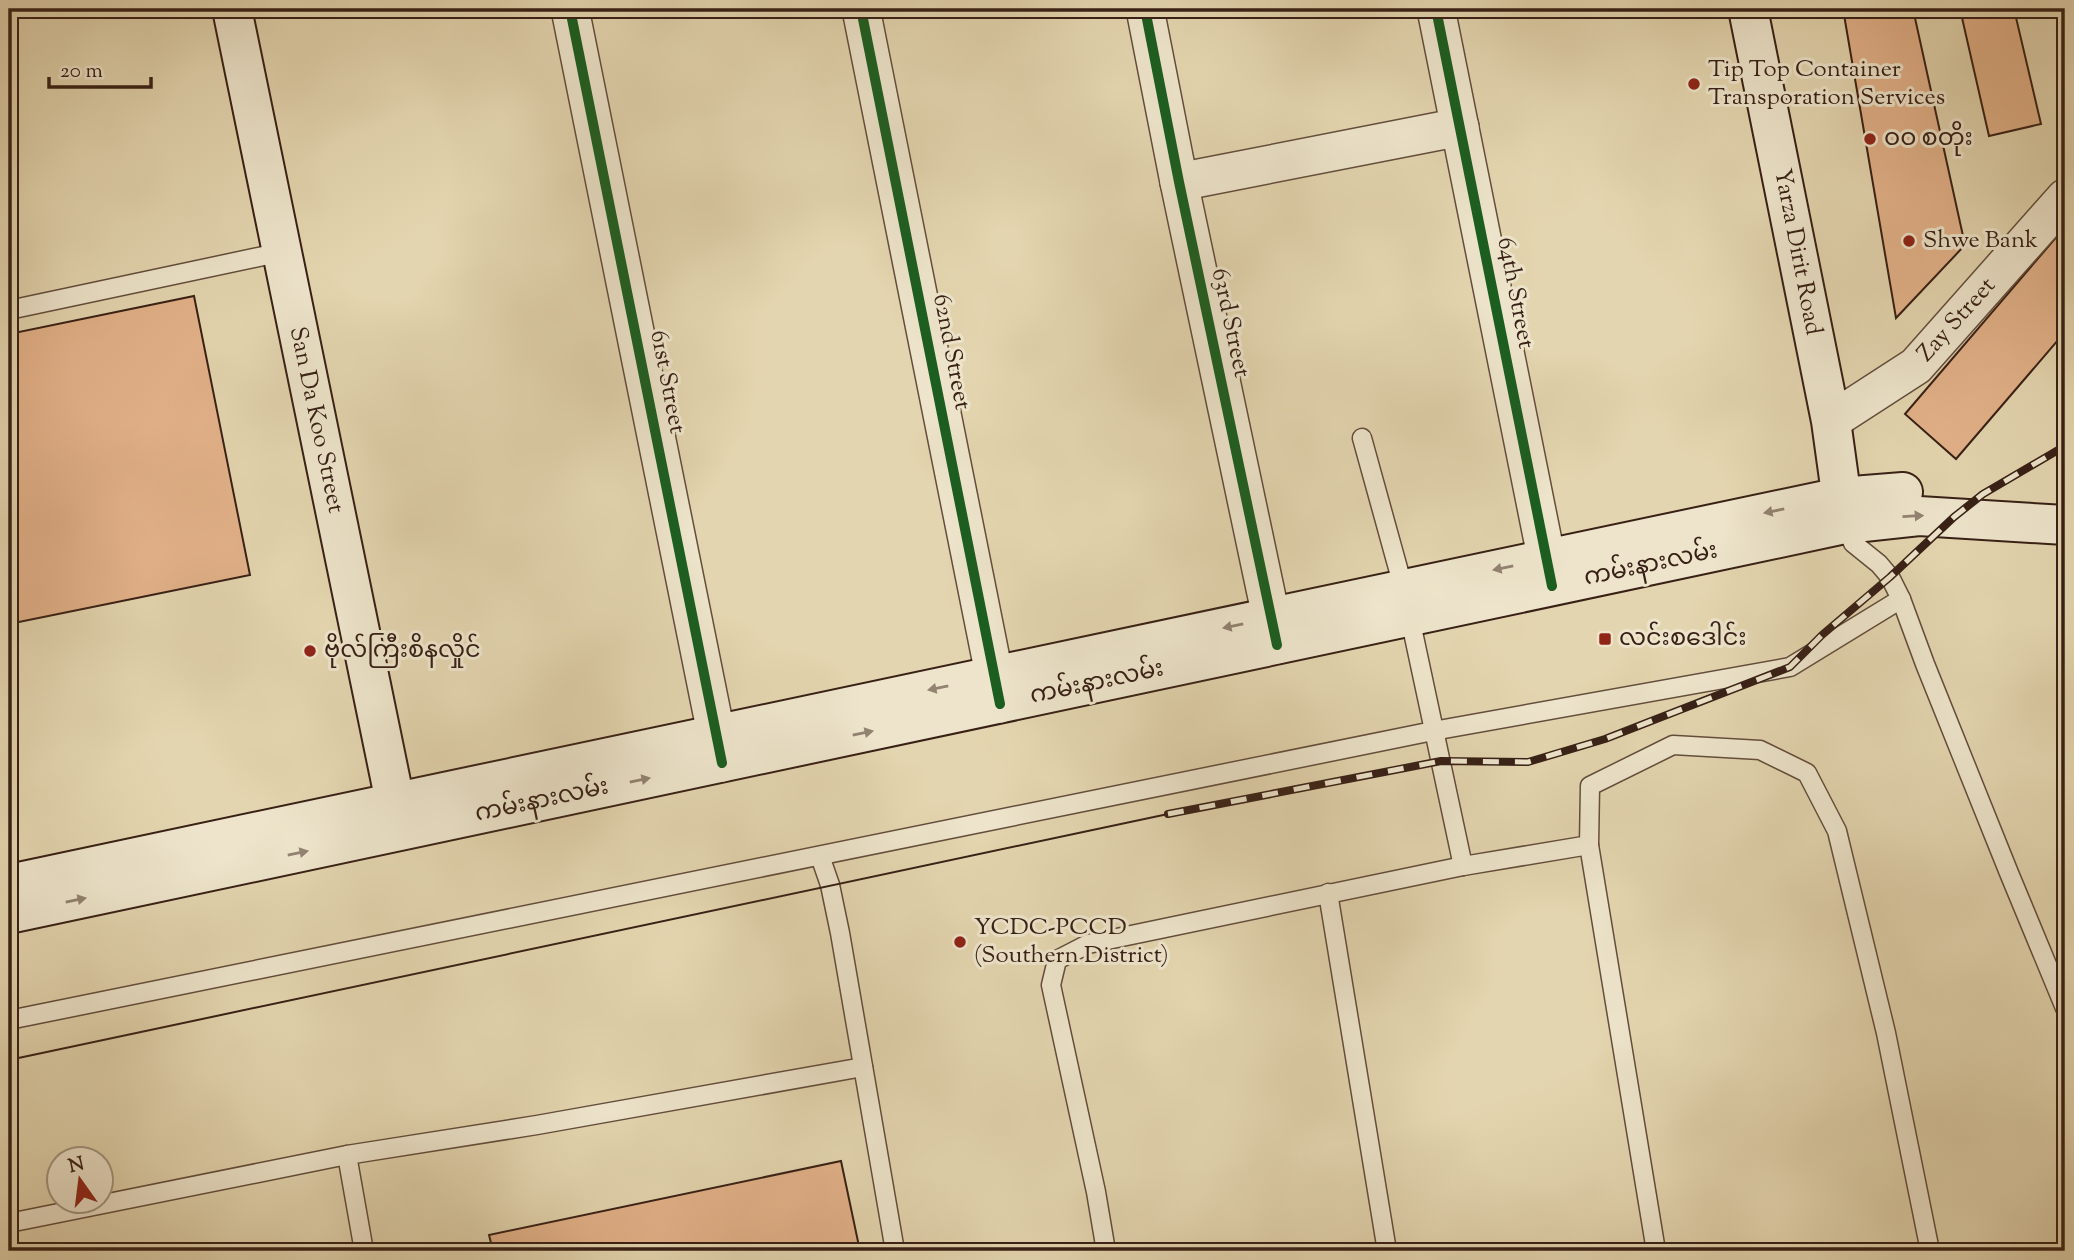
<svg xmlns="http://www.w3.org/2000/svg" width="2074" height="1260" font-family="'Sorts Mill Goudy','Noto Sans Myanmar',serif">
<rect width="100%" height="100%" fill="#e3d5af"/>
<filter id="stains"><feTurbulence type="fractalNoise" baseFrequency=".00286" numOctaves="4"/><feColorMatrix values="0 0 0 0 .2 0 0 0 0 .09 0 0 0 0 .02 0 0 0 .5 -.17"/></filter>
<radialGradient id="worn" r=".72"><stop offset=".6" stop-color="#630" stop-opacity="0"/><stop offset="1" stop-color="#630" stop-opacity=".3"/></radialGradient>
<g fill="#e2b189" stroke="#382016" stroke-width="2">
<path d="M1843 9H1913L1965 245 1896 318Z"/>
<path d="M1960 9H2014L2041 124 1989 136Z"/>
<path d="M2065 227V332L1956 459 1905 414Z"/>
<path d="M194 296 250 575 9 624V334Z"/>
<path d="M841 1161 860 1251H493L489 1235Z"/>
</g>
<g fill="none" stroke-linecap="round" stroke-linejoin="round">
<defs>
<g id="lane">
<path d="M9 310 282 252"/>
<path d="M1362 438 1404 590 1463 866"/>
<path d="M1845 524 1853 543 1879 564 1890 577 1901 599 1925 664 2009 873 2065 1008"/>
<path d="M1589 845 1656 1251"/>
<path d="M820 856 830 885 840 933 895 1251"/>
<path d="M1328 893 1387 1251"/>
<path d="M9 1020 1433 731 1790 667 1901 599"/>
<path d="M347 1155 364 1251"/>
<path d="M9 1223 347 1155 537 1125 863 1067"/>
<path d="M1106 1251 1096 1192 1051 985 1057 960 1088 944 1463 866 1589 845 1590 786 1673 745 1760 750 1807 773 1837 831 1886 1033 1930 1251"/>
</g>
<g id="street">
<path d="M570 9 722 763"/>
<path d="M861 9 1000 704"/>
<path d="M1145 9 1179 182 1277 645"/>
<path d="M1436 9 1552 586"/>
<path d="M1179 182 1460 127"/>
<path d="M1831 421 1916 366 2065 198"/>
</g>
<g id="secondary">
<path d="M232 9 400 826"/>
<path d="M1748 9 1831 421 1845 522"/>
<path d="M9 884 1840 497 1903 492"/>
<path d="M9 914 1845 524 1919 516 2065 525"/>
</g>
</defs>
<use href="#lane" stroke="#634d3c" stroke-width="21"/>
<use href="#street" stroke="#634d3c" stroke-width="40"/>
<use href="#secondary" stroke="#382016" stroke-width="42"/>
<use href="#lane" stroke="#ede4cb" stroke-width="18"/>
<use href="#street" stroke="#ede4cb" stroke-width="37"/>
<use href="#secondary" stroke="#ede4cb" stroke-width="38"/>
<path stroke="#382016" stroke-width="2" d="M9 1060 1168 814"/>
<defs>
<path id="rail" d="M1168 814 1441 761 1528 762 1605 739 1790 667 1822 635 1890 577 1954 517 1983 494 2065 446"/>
</defs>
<use href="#rail" stroke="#382016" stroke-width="8"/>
<use href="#rail" stroke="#ede4cb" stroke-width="5" stroke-dasharray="16" stroke-linecap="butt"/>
<defs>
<g id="cycleway">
<path d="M570 9 722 763"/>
<path d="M861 9 1000 704"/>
<path d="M1145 9 1179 182 1277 645"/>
<path d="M1436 9 1552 586"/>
</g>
</defs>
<use href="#cycleway" stroke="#ede4cb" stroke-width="15"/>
<use href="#cycleway" stroke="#1b5e20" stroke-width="10"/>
</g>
<defs><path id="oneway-solid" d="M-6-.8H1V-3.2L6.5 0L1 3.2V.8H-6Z" transform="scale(1.75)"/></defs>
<g fill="#928270">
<use href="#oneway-solid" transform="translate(1774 511) rotate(168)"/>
<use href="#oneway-solid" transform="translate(1913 516) rotate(-3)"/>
<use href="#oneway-solid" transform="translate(1503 568) rotate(168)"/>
<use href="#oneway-solid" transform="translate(1233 626) rotate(168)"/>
<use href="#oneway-solid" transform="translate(938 688) rotate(168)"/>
<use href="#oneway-solid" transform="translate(863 733) rotate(-12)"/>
<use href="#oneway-solid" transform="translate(640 780) rotate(-12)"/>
<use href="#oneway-solid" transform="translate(298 853) rotate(-12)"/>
<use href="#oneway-solid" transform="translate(76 900) rotate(-12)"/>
</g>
<g fill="#8f2418" stroke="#ede4cb" stroke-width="2.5">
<circle cx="1694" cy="84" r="7"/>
<circle cx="1870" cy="139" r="7"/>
<circle cx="1909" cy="241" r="7"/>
<rect x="1598" y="632" width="14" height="14" rx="3.5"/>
<circle cx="310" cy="651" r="7"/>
<circle cx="960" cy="942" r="7"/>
</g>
<g text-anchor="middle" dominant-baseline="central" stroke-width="6" stroke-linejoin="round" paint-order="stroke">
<g font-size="24" fill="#382016" stroke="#ede4cb" text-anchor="start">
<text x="1708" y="70">Tip Top Container<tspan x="1708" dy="28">Transporation Services</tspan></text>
<text x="1884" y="139">ဝဝ စတိုး</text>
<text x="1923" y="241">Shwe Bank</text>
<text x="1619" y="639">လင်းစဒေါင်း</text>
<text x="324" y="651">ဗိုလ်ကြီးစိနလှိုင်</text>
<text x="974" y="928">YCDC-PCCD<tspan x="974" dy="28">(Southern District)</tspan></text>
</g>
<g font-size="24" fill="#382016" stroke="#ede4cb">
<text transform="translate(1797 252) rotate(79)">Yarza Dirit Road</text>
<text transform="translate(1515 293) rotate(79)">64th Street</text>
<text transform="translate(1957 320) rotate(-48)">Zay Street</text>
<text transform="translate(1230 323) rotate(78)">63rd Street</text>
<text transform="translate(951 352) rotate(79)">62nd Street</text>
<text transform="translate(667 382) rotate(79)">61st Street</text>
<text transform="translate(316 420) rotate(78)">San Da Koo Street</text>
<text transform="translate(1651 565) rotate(-12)">ကမ်းနားလမ်း</text>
<text transform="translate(1097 683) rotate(-12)">ကမ်းနားလမ်း</text>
<text transform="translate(542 801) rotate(-12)">ကမ်းနားလမ်း</text>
</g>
</g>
<rect width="2074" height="1260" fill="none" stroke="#e3d5af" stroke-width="35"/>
<rect x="10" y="10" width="2053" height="1239" fill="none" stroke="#382016" stroke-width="3.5"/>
<rect x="18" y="18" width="2039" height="1225" fill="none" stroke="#382016" stroke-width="2"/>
<g transform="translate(80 1180) rotate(346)"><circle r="33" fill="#ede4cb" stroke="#a59683" stroke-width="2"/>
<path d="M0-5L12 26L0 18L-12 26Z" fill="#8f2418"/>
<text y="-10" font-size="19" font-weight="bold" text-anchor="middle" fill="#382016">N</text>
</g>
<path d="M49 77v10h102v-10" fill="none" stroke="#382016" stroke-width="3.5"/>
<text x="60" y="77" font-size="21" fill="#382016" stroke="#ede4cb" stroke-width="5" paint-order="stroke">20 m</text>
<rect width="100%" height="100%" filter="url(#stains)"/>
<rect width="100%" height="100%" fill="url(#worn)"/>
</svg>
